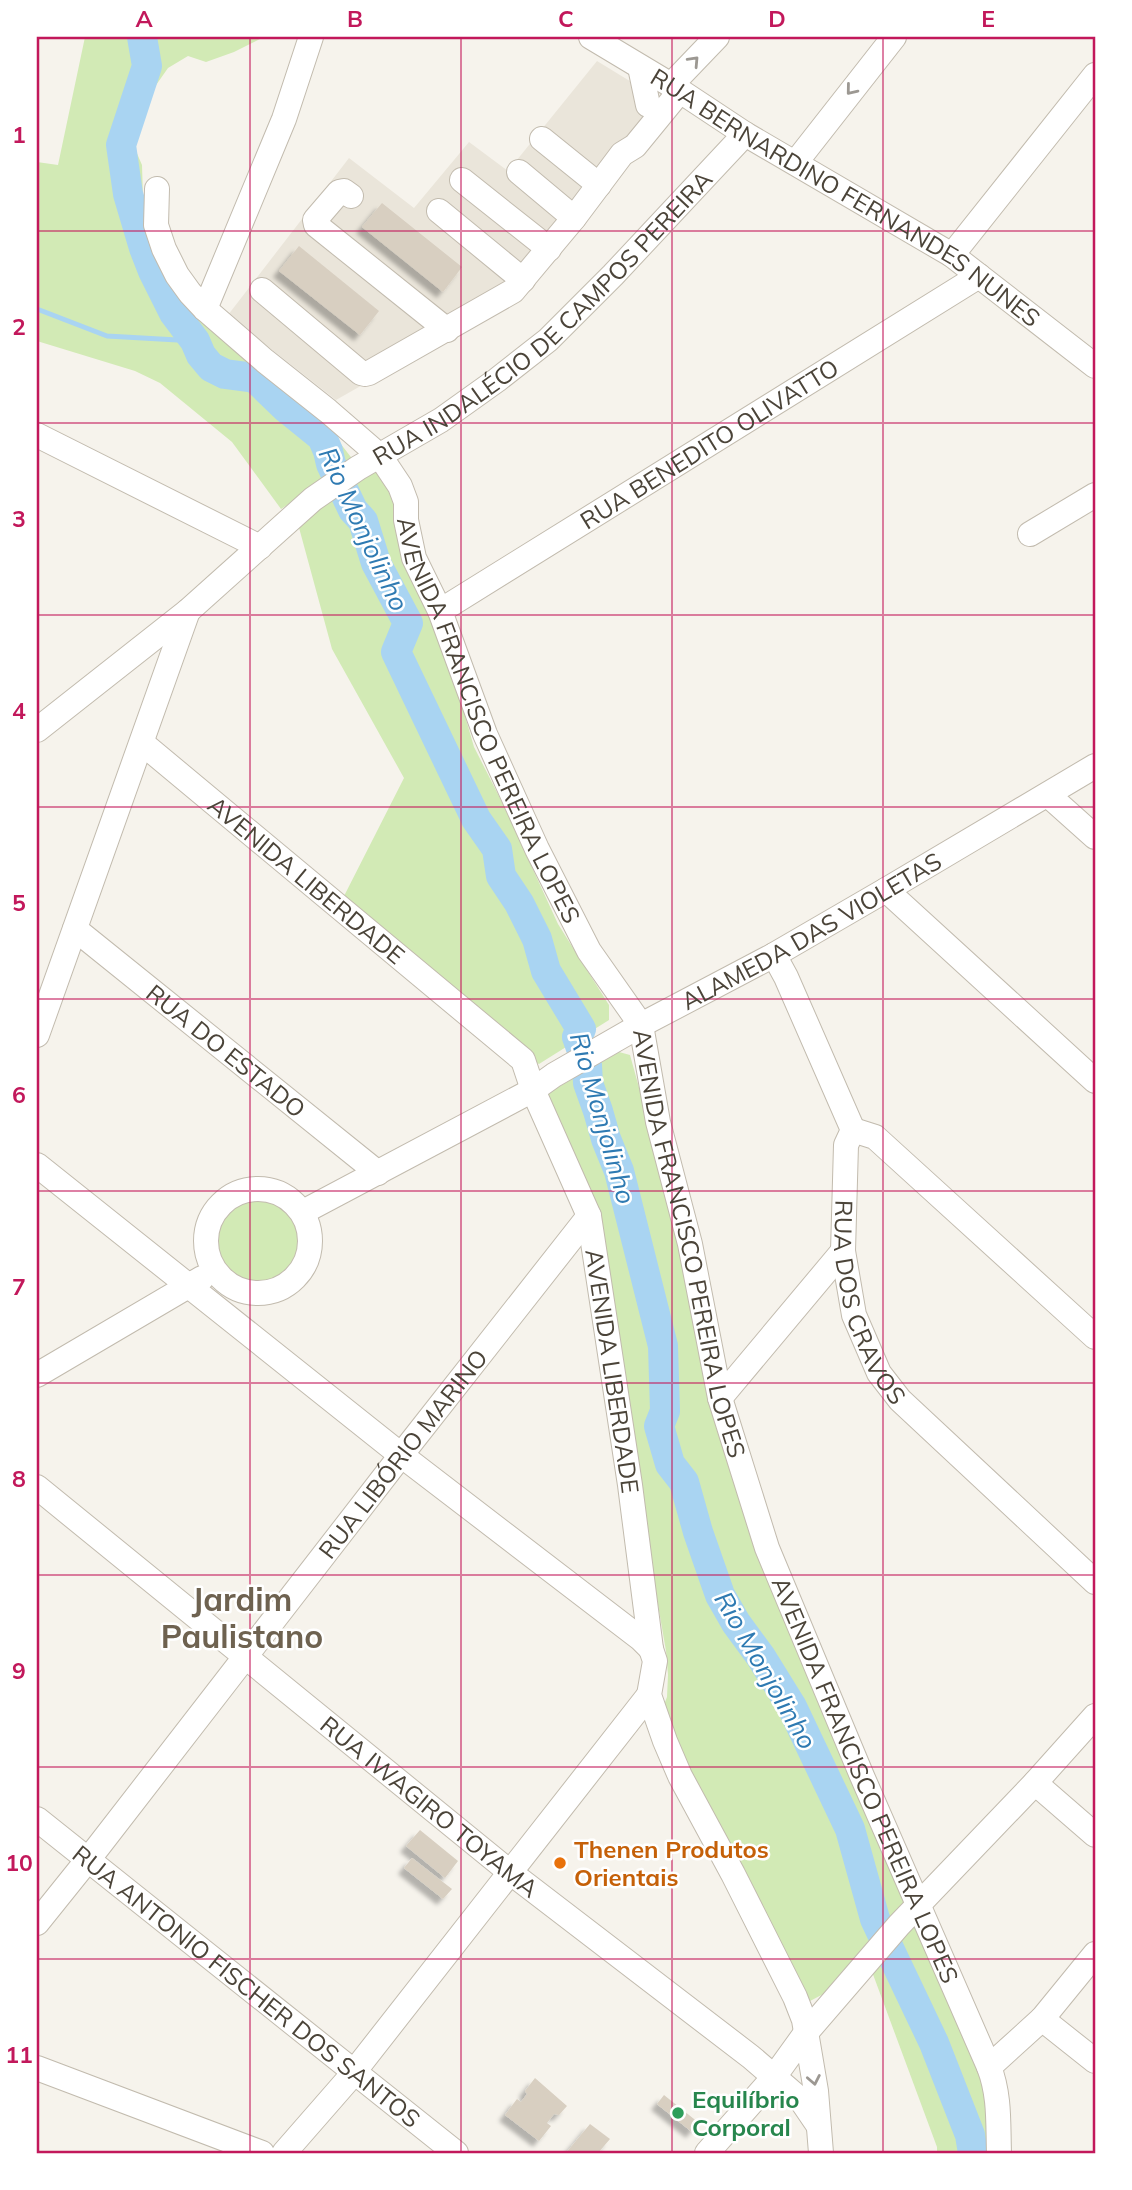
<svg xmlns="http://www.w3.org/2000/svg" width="1132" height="2190" font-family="Mulish,sans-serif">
<defs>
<filter id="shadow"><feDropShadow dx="-6" dy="6" stdDeviation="2" flood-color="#0004"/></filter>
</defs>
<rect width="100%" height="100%" fill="#f6f3ec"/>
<path fill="#eae5da" d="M597 61 674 108 519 296 336 400 228 315 349 158 414 208 469 142 508 171Z"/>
<g fill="#d2eab5">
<path d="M85 37H264L234 52 206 62 188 56 168 68 147 98 132 142 142 165 143 197 148 233 326 425 354 461 281 509 232 442 160 383 135 371 37 341V162L58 165Z"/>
<path d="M377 468 386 474 439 626 474 747 502 802 558 924 609 1005V1020L539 1064 531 1060 342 900 404 778 332 649 298 524Z"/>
<path d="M619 1052 630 1055 670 1199 703 1360 705 1386 714 1417 909 1902 833 1989 810 2001H801L795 1991 662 1710 667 1697 668 1675 666 1651 649 1553 608 1266 545 1092 555 1089Z"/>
<circle cx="258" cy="1242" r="44"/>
<path d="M907 1924 917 1926 983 2075 992 2153H937V2147L871 1969Z"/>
</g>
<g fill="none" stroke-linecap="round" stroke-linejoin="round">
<path stroke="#a9d4f2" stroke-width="5" d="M37 309 107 336 195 341"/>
<path stroke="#a9d4f2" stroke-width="30" d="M142 37 147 66 121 145 128 194 144 248 153 271 174 313 195 341 201 355 211 367 225 374 255 378 285 407 322 437 328 451 331 464 353 510 363 521 376 563 408 623 396 652 476 819 497 849 501 876 519 903 537 939 546 971 581 1029 577 1037 587 1065 588 1083 598 1111 606 1139 619 1171 663 1346 665 1411 659 1426 670 1464 684 1482 698 1532 720 1595 736 1623 761 1657 792 1707 850 1829 875 1919 934 2043 970 2135 973 2153"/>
</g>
<g fill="#d8cfc1" filter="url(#shadow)">
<path d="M382 203 462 267 443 292 362 227Z"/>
<path d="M299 246 379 311 360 335 279 271Z"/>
<path d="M420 1830 458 1861 445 1878 406 1846Z"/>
<path d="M412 1858 452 1889 443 1899 404 1868Z"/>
<path d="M535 2078 567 2106 559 2115 554 2114 547 2123 551 2126 539 2141 505 2115 517 2099 521 2102 527 2094 525 2091Z"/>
<path d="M664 2095 699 2123 692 2132 657 2104Z"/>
<path d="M590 2124 610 2139 598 2153H566Z"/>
</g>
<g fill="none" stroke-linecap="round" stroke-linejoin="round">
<defs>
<g id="minor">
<path id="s1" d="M591 37 671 85 745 134 952 255 1095 366"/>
<path d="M640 67 648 105"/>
<path d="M671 85 717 37"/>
<path d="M542 139 599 185"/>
<path d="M796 162 894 37"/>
<path d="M519 172 574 218"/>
<path d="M462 180 549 249"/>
<path id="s2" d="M157 189 156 225 164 249 177 275 190 293 205 309 265 361 328 411 380 456 400 486 406 502V520L414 558 440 611 485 734 537 849 589 951 641 1025 658 1122 690 1244 720 1398 767 1548 862 1776 989 2067C1000 2095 998 2124 999 2153"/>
<path d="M351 196 344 191 339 192 315 220 316 225 447 330"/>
<path d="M439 211 523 280"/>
<path d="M952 255 1095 75"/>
<path d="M262 290 361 373 365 374 369 373 513 291 574 218 622 154 635 146 680 91"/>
<path d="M205 309 284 119 311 37"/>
<path d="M37 435 260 547"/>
<path d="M1030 534 1095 495"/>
<path id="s3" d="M440 611 979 276"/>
<path id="s4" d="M37 730 188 611 313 499 358 468 441 420 497 380 548 340 613 275 745 134"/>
<path id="s5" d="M142 743 523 1060 533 1090 589 1216 630 1485 651 1649 655 1661 649 1695 665 1741 680 1776 733 1874 795 1997 804 2020 816 2091 821 2153"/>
<path d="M1048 795 1095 837"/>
<path d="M886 890 1095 1081"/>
<path id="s6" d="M75 929 378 1173"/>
<path id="s7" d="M774 955 786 977 853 1130 846 1145 843 1251 854 1315 879 1373 900 1400 1095 1582"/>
<path d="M37 1035 188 611"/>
<path d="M853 1130 875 1137 1095 1337"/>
<path d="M37 1165 401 1455 641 1639 651 1649"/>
<circle cx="258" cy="1241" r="52"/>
<path id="s8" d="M303 1212 533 1090 554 1075 641 1025 774 955 886 890 1095 766"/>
<path d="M37 1375 202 1278"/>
<path d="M720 1398 843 1251"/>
<path id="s9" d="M37 1487 511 1873 751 2057 801 2100 818 2125"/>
<path d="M1035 1783 1095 1835"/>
<path id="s10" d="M37 1819 456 2153"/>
<path id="s11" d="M37 1923 98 1847 409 1445 589 1216"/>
<path d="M1042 2019 1095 1954"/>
<path d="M989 2067 1042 2019 1095 2061"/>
<path d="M37 2068 262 2153"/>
<path d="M284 2153 346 2082 649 1695"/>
<path d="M707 2153 774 2077 805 2034 899 1925 1035 1783 1095 1716"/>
</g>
</defs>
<use href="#minor" stroke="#c2bbae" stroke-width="26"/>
<use href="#minor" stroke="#fff" stroke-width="24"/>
</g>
<defs><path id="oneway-chevron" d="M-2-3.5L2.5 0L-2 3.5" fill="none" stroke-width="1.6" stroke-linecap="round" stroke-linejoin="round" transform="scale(1.75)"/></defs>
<g stroke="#9c9892">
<use href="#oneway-chevron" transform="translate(694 61) rotate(-47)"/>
<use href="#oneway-chevron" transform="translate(851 90) rotate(129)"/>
<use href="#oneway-chevron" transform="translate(814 2080) rotate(79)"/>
</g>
<path fill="none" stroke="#c2185b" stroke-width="2" stroke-opacity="0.55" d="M250 37V2153M461 37V2153M672 37V2153M883 37V2153M37 231H1095M37 423H1095M37 615H1095M37 807H1095M37 999H1095M37 1191H1095M37 1383H1095M37 1575H1095M37 1767H1095M37 1959H1095"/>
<circle fill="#e8710a" stroke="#fff" stroke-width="2.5" cx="560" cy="1863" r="7"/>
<circle fill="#2e9e5b" stroke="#fff" stroke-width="2.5" cx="678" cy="2113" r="7"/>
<g text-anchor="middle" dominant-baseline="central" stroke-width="5" stroke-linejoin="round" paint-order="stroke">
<g font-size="24" fill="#4b4439" stroke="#fff">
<text stroke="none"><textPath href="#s1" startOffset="301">RUA BERNARDINO FERNANDES NUNES</textPath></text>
<text stroke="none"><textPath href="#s4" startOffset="654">RUA INDALÉCIO DE CAMPOS PEREIRA</textPath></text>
<text stroke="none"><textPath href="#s3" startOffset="317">RUA BENEDITO OLIVATTO</textPath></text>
<text stroke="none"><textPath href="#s2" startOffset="651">AVENIDA FRANCISCO PEREIRA LOPES</textPath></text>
<text stroke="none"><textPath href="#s5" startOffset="214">AVENIDA LIBERDADE</textPath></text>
<text stroke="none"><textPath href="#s8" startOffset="581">ALAMEDA DAS VIOLETAS</textPath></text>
<text stroke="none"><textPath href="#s6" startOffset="194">RUA DO ESTADO</textPath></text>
<text stroke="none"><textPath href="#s2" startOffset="1218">AVENIDA FRANCISCO PEREIRA LOPES</textPath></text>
<text stroke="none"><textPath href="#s7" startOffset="371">RUA DOS CRAVOS</textPath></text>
<text stroke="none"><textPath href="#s5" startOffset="822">AVENIDA LIBERDADE</textPath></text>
<text stroke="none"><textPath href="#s11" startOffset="595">RUA LIBÓRIO MARINO</textPath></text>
<text stroke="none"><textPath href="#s2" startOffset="1785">AVENIDA FRANCISCO PEREIRA LOPES</textPath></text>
<text stroke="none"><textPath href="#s9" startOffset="506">RUA IWAGIRO TOYAMA</textPath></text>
<text stroke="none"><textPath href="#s10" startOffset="268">RUA ANTONIO FISCHER DOS SANTOS</textPath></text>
</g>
<g font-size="24" font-weight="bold" fill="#c56008" stroke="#fff" text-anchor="start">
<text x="574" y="1849">Thenen Produtos<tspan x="574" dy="28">Orientais</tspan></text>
</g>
<g font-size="24" font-weight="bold" fill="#27864d" stroke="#fff" text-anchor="start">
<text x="692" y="2099">Equilíbrio<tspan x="692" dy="28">Corporal</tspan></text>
</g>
<g font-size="26" font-style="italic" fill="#2e7ab2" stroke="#fff">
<text transform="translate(364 529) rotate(65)">Rio Monjolinho</text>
<text transform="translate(603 1118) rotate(74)">Rio Monjolinho</text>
<text transform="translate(766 1670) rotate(60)">Rio Monjolinho</text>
</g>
<g font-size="32" font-weight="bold" fill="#6e6250" stroke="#fff">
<text x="242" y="1599">Jardim<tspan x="242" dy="37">Paulistano</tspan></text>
</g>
</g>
<rect width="1132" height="2190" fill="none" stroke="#ffffff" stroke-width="77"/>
<rect x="38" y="38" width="1056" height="2114" fill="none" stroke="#c2185b" stroke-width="2.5"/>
<g font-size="23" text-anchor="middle" font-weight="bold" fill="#c2185b">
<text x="144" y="27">A</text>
<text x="355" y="27">B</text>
<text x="566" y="27">C</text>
<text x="777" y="27">D</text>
<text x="988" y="27">E</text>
<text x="19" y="143">1</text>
<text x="19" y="335">2</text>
<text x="19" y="527">3</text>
<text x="19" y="719">4</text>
<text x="19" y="911">5</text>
<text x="19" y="1103">6</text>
<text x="19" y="1295">7</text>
<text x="19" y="1487">8</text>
<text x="19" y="1679">9</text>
<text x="19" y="1871">10</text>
<text x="19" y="2063">11</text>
</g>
</svg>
